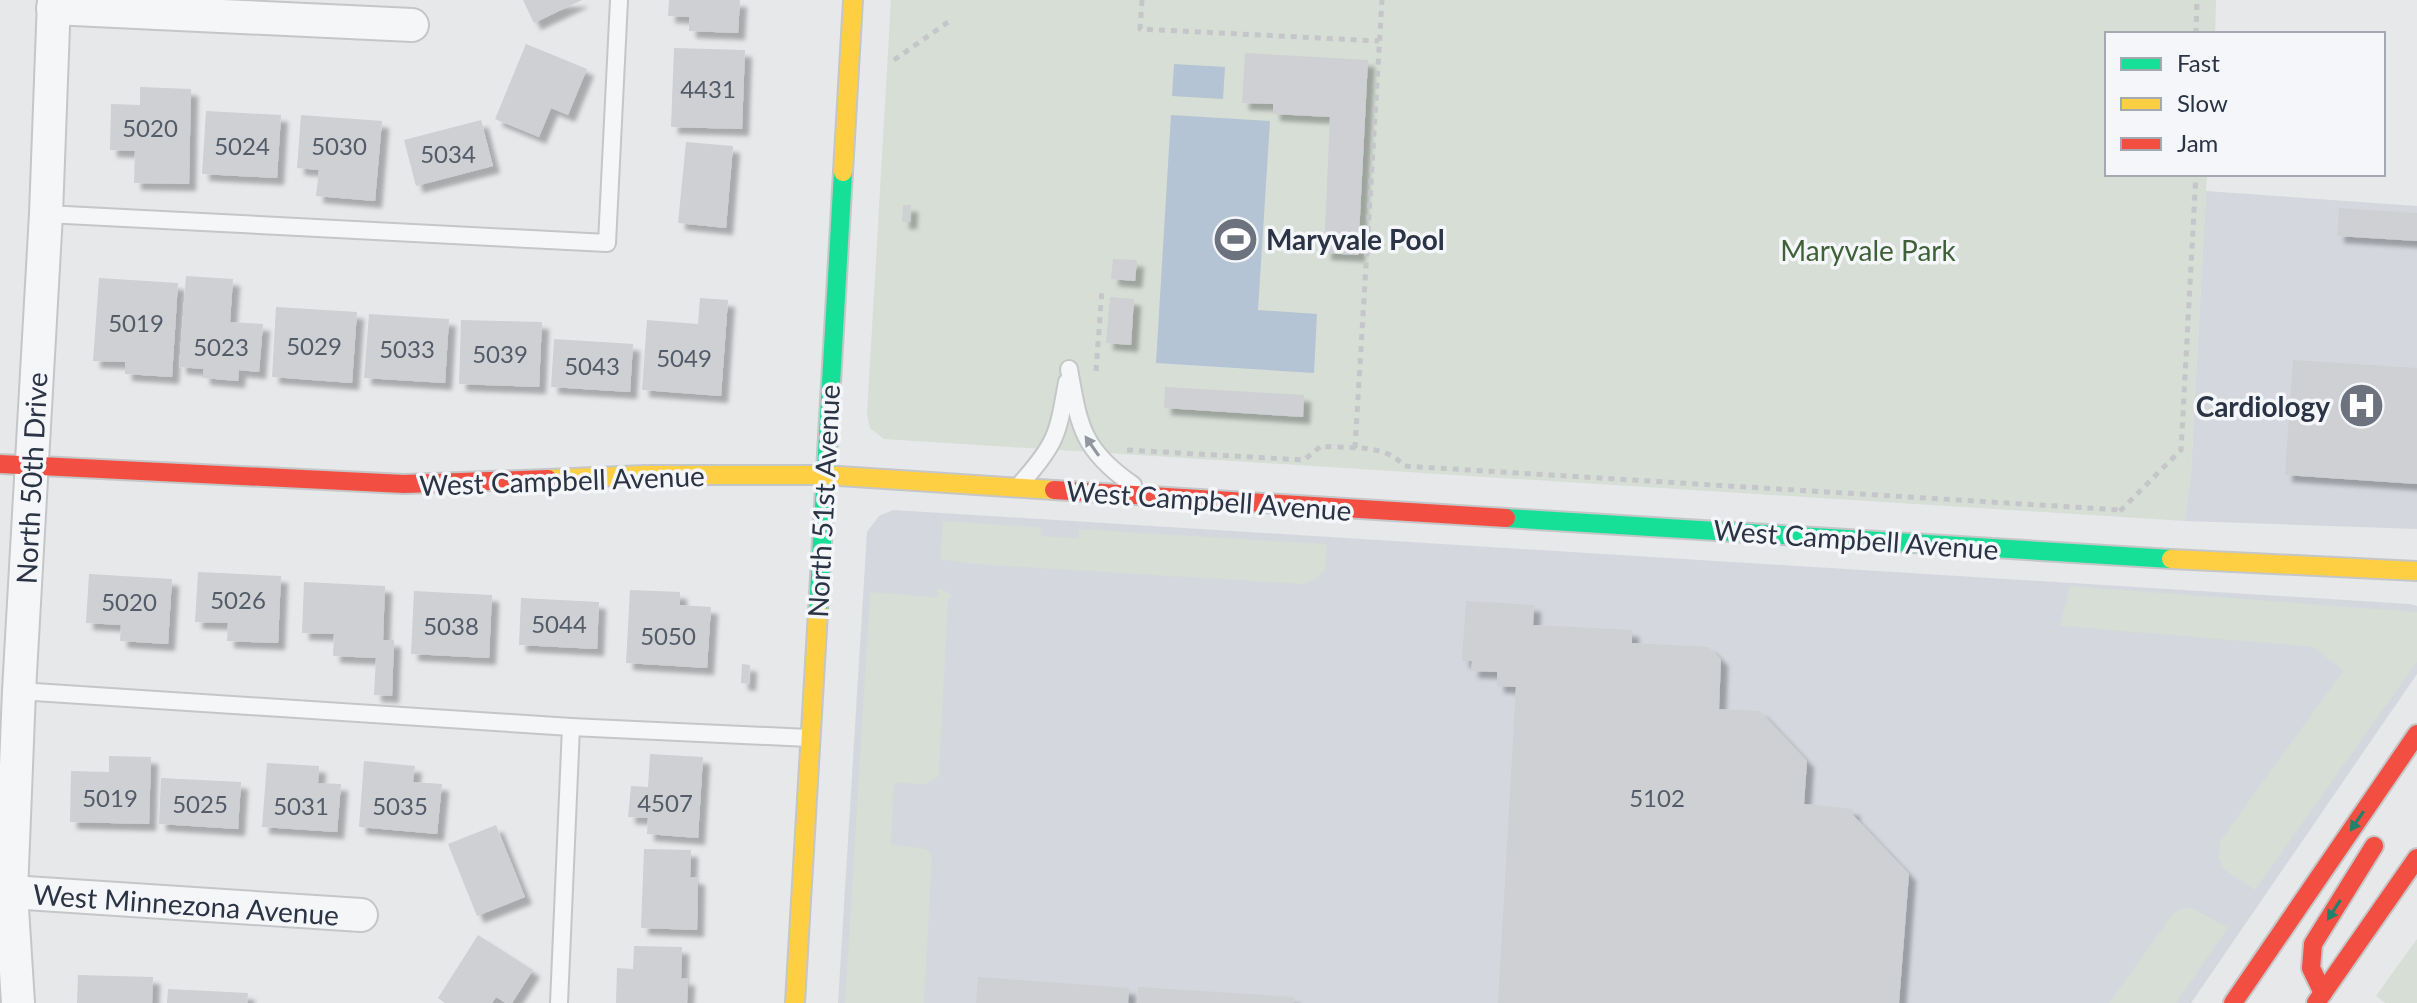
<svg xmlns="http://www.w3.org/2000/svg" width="2417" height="1003" font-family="Lato,sans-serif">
<defs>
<filter id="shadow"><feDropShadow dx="7" dy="7" stdDeviation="2" flood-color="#0004"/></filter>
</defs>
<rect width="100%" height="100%" fill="#e6e8ea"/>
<g fill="#d4d7dd">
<path d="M2206 191 2417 206V529L2185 521 2191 472Z"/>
<path d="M893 510 2410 604 2417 606V674L2191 1003H838L867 532 879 516Z"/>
</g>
<g fill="#d6ded6">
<path d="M891 0H2216L2215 34H2107V174H2207L2191 472 2185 521 884 439 870 428 867 415Z"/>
<path d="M943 521 1040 527 1041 536 1078 538 1079 529 1327 544 1325 570 1314 580 1303 584 972 564 940 559Z"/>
<path d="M2070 586 2417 612V662L2255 890 2223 869 2219 856 2220 841 2343 671 2314 647 2060 626Z"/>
<path d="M938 588 952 594 948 600 939 776 926 784 894 783 891 844 926 849 932 854 924 1003H845L870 592 937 597Z"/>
<path d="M2182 908H2192L2228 928 2176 1003H2109L2173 914Z"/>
<path d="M2417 939V1003H2386L2376 996Z"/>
</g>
<g fill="#b4c4d5">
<path d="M1174 64 1225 67 1223 99 1172 96Z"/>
<path d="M1171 115 1270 121 1258 310 1317 314 1314 373 1156 363Z"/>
</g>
<g fill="#ced0d3" filter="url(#shadow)">
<path d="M523 0H582L534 23Z"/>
<path d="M669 0H740L738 33 689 31V17L668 16Z"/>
<path d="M526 44 587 69 568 115 551 108 539 137 495 119Z"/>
<path d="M674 48 745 50 742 129 671 127Z"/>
<path d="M1245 53 1368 60 1358 255 1324 253 1330 117 1273 114V104L1242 103Z"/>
<path d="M140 87 191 89 189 184 134 183 135 151 110 150 111 104 140 105Z"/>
<path d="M206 111 281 115 277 178 202 174Z"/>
<path d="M301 115 382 121 375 201 316 196 319 170 297 168Z"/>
<path d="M481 120 493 166 416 186 404 140Z"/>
<path d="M686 142 733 146 726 228 678 223Z"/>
<path d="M903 205H911L910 222H902Z"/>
<path d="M2339 208 2417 213V241L2337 236Z"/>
<path d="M1113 259 1137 260 1135 281 1111 279Z"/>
<path d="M186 276 233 279 230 322 263 324 259 372 239 370 238 381 203 378V369L179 367Z"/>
<path d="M99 278 178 283 172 377 125 374V362L93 361Z"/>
<path d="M1110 297 1134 299 1131 345 1106 343Z"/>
<path d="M700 298 728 300 721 396 642 390 647 320 698 324Z"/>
<path d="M276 307 357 312 352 383 272 377Z"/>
<path d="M369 314 449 319 445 383 364 378Z"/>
<path d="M461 320 542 322 539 387 459 384Z"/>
<path d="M554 339 633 344 630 392 551 387Z"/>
<path d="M2293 360 2417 368V484L2285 475Z"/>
<path d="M1165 387 1304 395 1303 417 1164 408Z"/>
<path d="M198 572 281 576 278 643 227 641 228 623 195 622Z"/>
<path d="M89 574 172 579 168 644 120 641 121 625 86 623Z"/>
<path d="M304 582 385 586 383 640H394L392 696 374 695 376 658 333 656 334 634 302 633Z"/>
<path d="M630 590 680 592V605L711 607 707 668 626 663Z"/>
<path d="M414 591 492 595 489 658 411 654Z"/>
<path d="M521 598 599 602 597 649 519 645Z"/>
<path d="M1466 601 1534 605 1533 625 1632 630V643L1709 647 1721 659 1719 709 1760 711 1807 761 1804 804 1853 809V815L1909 874 1899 1003H1498L1516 687 1497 686V672L1471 671 1472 661H1462Z"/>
<path d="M742 664 750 665 749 684 741 683Z"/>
<path d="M650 754 703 757 698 838 647 834 648 818 628 817 631 786 648 787Z"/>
<path d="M109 756 151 757 149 824 70 822 71 771 109 772Z"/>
<path d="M364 761 415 766 413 782 442 784 437 834 359 827Z"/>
<path d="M267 763 319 766 318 783 341 784 337 832 262 827Z"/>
<path d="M161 778 241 782 238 829 159 824Z"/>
<path d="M496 825 525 897 477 916 448 844Z"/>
<path d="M644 849 691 850 690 877 698 878 697 930 641 928Z"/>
<path d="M478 935 533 970 512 1003H506L496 997 492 1003H445L438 998Z"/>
<path d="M634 946 682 947 681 979 688 978 687 1003H616L617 968 633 969Z"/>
<path d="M78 975 153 977 152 1003H77Z"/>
<path d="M978 977 1129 988 1128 1003H976Z"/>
<path d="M1138 987 1294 997V1003H1137Z"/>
<path d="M168 989 248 993 247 1003H167Z"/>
</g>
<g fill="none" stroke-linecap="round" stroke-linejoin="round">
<defs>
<g id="lane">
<path d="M46 214 607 243 619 0"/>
<path d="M1069 369C1079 426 1082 450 1133 485"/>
<path d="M1022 482C1057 443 1058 433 1067 382"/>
<path d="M19 691 571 727 809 738"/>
<path d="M559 1003 571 727"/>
</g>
<g id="street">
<path d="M53 8 412 25"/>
<path d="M11 892 361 915"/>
<path d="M18 1003 11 892 19 691 46 214 54 0"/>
</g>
<g id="fast">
<path d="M1506 518 2171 559"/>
<path d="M818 612 843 172"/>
</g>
<g id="slow">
<path d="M843 172 853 0"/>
<path d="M548 479 645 475H824L1054 490"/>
<path d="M2171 559 2417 571"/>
<path d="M795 1003 818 612"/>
</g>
<g id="jam">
<path d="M0 464 404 484 548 479"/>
<path d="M1054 490 1506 518"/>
<path d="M2323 993 2311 968 2313 944 2374 846"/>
<path d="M2233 1003 2417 734"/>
<path d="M2316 1003 2417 858"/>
</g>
</defs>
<use href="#lane" stroke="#c4c6c8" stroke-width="20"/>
<use href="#street" stroke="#c4c6c8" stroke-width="36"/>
<use href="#fast" stroke="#c4c6c8" stroke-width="22"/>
<use href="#slow" stroke="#c4c6c8" stroke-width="22"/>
<use href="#jam" stroke="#c4c6c8" stroke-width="22"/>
<g stroke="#c5c6ca" stroke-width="5" stroke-dasharray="6 6" stroke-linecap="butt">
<path d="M1142 0 1140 29 1379 41"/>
<path d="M2196 34 2197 0"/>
<path d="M894 60 951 20"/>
<path d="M1096 371 1102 289"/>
<path d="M1355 448 1382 0"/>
<path d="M1127 450 1304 460 1321 446C1348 449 1385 443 1404 466L2121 510"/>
<path d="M2120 511 2181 450 2196 174"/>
</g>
<use href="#lane" stroke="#f5f6f7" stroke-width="16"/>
<use href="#street" stroke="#f5f6f7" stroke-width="32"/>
<use href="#fast" stroke="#16e098" stroke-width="18"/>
<use href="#slow" stroke="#ffcf43" stroke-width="18"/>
<use href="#jam" stroke="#f24e42" stroke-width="18"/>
</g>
<defs><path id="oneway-solid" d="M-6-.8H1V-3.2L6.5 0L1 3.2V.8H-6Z" transform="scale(2)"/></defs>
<use fill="#90959e" href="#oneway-solid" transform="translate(1092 446) rotate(-125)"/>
<g fill="#22816a">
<use href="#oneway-solid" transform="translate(2357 821) rotate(124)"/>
<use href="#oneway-solid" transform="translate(2334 910) rotate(123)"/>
</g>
<defs>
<symbol id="stadium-disc" viewBox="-11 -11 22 22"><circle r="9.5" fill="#6c737f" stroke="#f4f6f9"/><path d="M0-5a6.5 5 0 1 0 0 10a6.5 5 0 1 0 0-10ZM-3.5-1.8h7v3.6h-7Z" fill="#fff"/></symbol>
<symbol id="hospital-disc" viewBox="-11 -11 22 22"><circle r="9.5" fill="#6c737f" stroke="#f4f6f9"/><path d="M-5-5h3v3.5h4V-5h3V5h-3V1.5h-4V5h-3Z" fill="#fff"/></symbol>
</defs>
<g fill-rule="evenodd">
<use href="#stadium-disc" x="1210" y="214" width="51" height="51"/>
<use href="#hospital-disc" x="2336" y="380" width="51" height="51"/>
</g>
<g text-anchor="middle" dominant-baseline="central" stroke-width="7" stroke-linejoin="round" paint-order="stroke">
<g font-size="24" fill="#545c69">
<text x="708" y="88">4431</text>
<text x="150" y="127">5020</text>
<text x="242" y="145">5024</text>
<text x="339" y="145">5030</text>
<text x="448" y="153">5034</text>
<text x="136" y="322">5019</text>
<text x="314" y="345">5029</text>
<text x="221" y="346">5023</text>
<text x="407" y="348">5033</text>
<text x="500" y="353">5039</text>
<text x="684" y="357">5049</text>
<text x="592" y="365">5043</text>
<text x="238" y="599">5026</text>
<text x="129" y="601">5020</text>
<text x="559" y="623">5044</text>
<text x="451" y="625">5038</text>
<text x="668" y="635">5050</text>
<text x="110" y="797">5019</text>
<text x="1657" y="797">5102</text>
<text x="665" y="802">4507</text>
<text x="200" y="803">5025</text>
<text x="301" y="805">5031</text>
<text x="400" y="805">5035</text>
</g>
<g font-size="28" font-weight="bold" fill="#2b3445" stroke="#f4f6f9" text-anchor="start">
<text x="1266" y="239">Maryvale Pool</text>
<text x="2330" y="406" text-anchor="end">Cardiology</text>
</g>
<g font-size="28" fill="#3f6138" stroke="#f4f6f9">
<text x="1868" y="250">Maryvale Park</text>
</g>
<g font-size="28" fill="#2b3445" stroke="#f4f6f9">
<text transform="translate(31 478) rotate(-87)">North 50th Drive</text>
<text transform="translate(562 480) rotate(-2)">West Campbell Avenue</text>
<text transform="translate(1209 500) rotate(4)">West Campbell Avenue</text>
<text transform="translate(823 501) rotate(-87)">North 51st Avenue</text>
<text transform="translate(1856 539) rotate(4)">West Campbell Avenue</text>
<text transform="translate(186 904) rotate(4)">West Minnezona Avenue</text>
</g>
</g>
<rect x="2105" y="32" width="280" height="144" fill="#f4f6f9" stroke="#a4a8b1" stroke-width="2"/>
<rect x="2121" y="58" width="40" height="12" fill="#16e098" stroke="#a4a8b1" stroke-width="2"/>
<text x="2177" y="72" font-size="24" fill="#2b3445">Fast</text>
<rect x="2121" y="98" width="40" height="12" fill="#ffcf43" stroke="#a4a8b1" stroke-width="2"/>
<text x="2177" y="112" font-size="24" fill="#2b3445">Slow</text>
<rect x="2121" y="138" width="40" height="12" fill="#f24e42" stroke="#a4a8b1" stroke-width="2"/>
<text x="2177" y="152" font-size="24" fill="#2b3445">Jam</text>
</svg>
